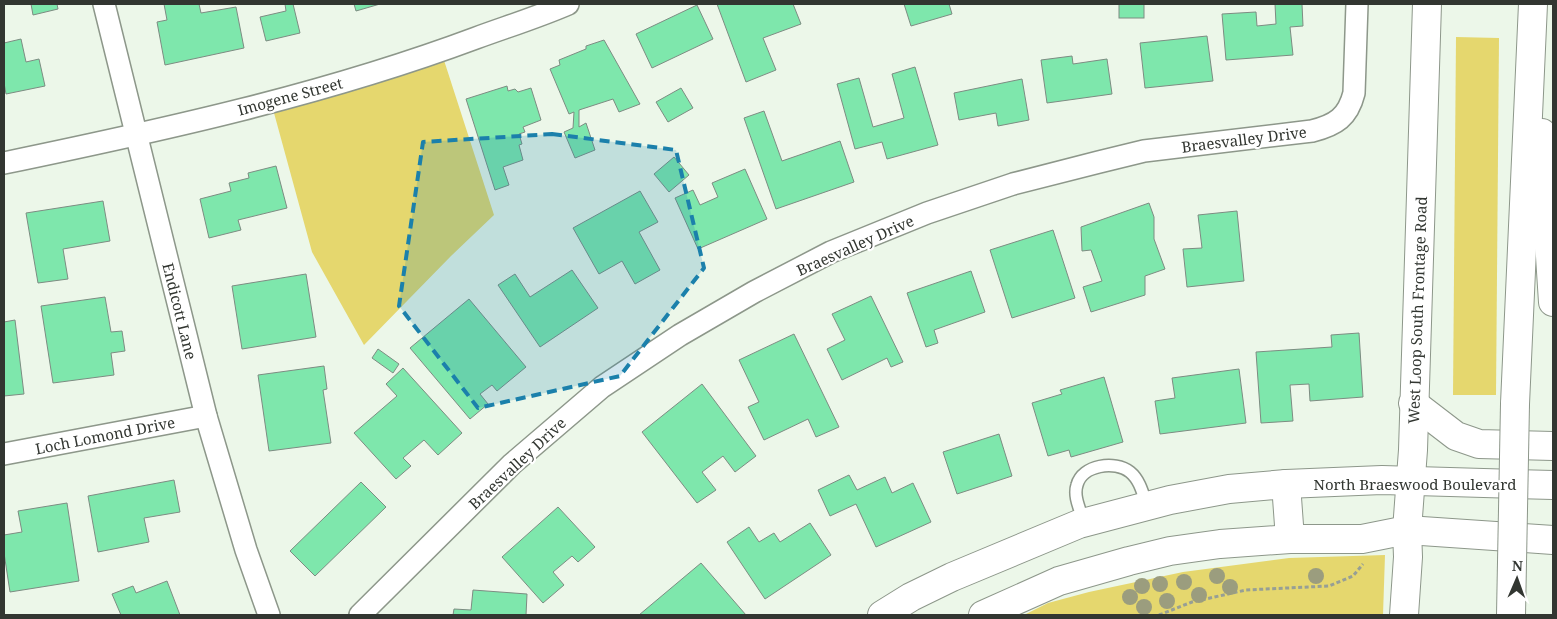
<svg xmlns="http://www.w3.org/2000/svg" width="1557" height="619" font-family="'Noto Serif',serif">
<rect width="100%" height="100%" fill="#ecf7e9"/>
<g fill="#e5d76e">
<path d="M1456 37 1499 38 1496 395H1453Z"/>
<path d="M441 51 494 215 451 256 364 345 312 252 271 102Z"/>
<path d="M1385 555 1383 615H1024L1048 603 1089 592 1183 572 1289 558Z"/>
</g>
<g fill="#7ee7ac" stroke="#7d8c82">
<path d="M31 4H57L58 9 33 15Z"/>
<path d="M164 4H199L201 13 236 7 244 48 165 65 157 22 167 20Z"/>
<path d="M285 4H293L300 33 266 41 260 17 286 11Z"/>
<path d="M354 4H380L356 11Z"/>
<path d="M717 4H793L801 24 763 38 776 70 746 82Z"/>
<path d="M904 4H949L952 14 911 26Z"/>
<rect x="1119" y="4" width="25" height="14"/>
<path d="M1275 4H1302L1303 26 1290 27 1293 55 1226 60 1222 14 1256 12 1257 26 1276 24Z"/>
<path d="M697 5 713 39 652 68 636 34Z"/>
<path d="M1207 36 1213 81 1145 88 1140 43Z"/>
<path d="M21 39 26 62 39 59 45 86 6 94 4 83V43Z"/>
<path d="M604 40 640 104 619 112 613 99 579 110V127L586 123 595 150 575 158 564 132 573 128 574 112 569 114 550 69 560 65 559 60 586 49V46Z"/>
<path d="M1072 56 1073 64 1107 59 1112 94 1047 103 1041 60Z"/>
<path d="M915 67 938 145 887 159 882 142 855 149 837 84 859 78 873 127 904 118 892 74Z"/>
<path d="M1022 79 1029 120 998 126 996 113 959 120 954 93Z"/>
<path d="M507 86 508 91 515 89 518 92 531 88 541 120 523 127 525 132 519 134 522 144 519 145 523 160 503 167 509 185 495 190 466 99Z"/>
<path d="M681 88 693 108 668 122 656 102Z"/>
<path d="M764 111 782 161 840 141 854 182 776 209 744 118Z"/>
<path d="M674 157 689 175 669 192 654 174Z"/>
<path d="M276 166 287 208 238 220 241 230 209 238 200 199 231 191 229 183 249 178 248 173Z"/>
<path d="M745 169 767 219 698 249 675 198 693 190 700 205 718 197 712 183Z"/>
<path d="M640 191 658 222 639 232 660 270 635 284 622 261 599 274 573 228Z"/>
<path d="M103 201 110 241 63 249 68 279 38 283 26 213Z"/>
<path d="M1149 203 1154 217V239L1165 269 1145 276V295L1091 312 1083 287 1102 281 1091 250 1082 251 1081 227Z"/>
<path d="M1237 211 1244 281 1187 287 1183 249 1202 248 1198 215Z"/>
<path d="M1053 230 1075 298 1012 318 990 250Z"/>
<path d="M572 270 598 308 540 347 498 285 515 274 530 297Z"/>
<path d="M971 271 985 312 934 330 938 343 926 347 907 293Z"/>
<path d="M306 274 316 337 242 349 232 286Z"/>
<path d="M871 296 903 362 891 367 887 358 842 380 827 349 845 340 832 314Z"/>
<path d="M105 297 111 332 122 331 125 351 111 353 114 375 53 383 41 306Z"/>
<path d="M469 299 526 367 497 391 492 385 480 394 488 404 470 419 410 348Z"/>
<path d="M15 320 24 394 4 396V322Z"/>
<path d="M1359 333 1363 397 1310 401 1309 384 1290 385 1293 421 1261 423 1256 352 1332 347 1331 335Z"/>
<path d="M794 334 839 427 816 437 808 419 764 440 748 407 759 402 739 360Z"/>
<path d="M378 349 399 364 393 373 372 358Z"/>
<path d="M324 366 327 389 323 390 331 443 269 451 258 375Z"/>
<path d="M403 368 462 433 438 455 424 440 403 458 411 466 396 479 354 433 397 396 386 384Z"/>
<path d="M1239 369 1246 423 1160 434 1155 401 1175 398 1172 378Z"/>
<path d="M1104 377 1123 442 1071 457 1069 450 1048 456 1032 403 1062 394 1060 390Z"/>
<path d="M702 384 756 456 735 472 723 456 702 472 716 490 697 503 642 432Z"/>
<path d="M999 434 1012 476 957 494 943 452Z"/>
<path d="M849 475 857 490 885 477 892 493 913 483 931 522 876 547 856 504 830 516 818 490Z"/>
<path d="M174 480 180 512 144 518 149 542 98 552 88 496Z"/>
<path d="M361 482 386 507 315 576 290 551Z"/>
<path d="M67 503 79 581 10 592 4 553V535L22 532 18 511Z"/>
<path d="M558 507 595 547 578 562 572 556 553 572 564 585 543 603 502 557Z"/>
<path d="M810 523 831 555 765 599 727 542 749 527 759 542 774 533 780 542Z"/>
<path d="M701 563 746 615H639Z"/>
<path d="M167 581 180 615H121L112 594 133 586 136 593Z"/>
<path d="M473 590 527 594 526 615H453L454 609 471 610Z"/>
</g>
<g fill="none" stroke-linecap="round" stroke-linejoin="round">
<defs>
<path id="service" d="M1084 523C1081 511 1073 497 1077 485 1082 465 1115 460 1130 472 1140 480 1143 494 1147 506"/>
<g id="minor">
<path d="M104 4 206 416 246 550 269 615"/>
<path d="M4 163C163 130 323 95 476 38 506 27 538 17 568 4"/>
<path d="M4 454 206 416"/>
<path d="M360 615 512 464 602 387 680 335 754 292 831 252 927 213 1013 184 1099 162 1144 151 1312 131C1336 125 1348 117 1354 93L1357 4"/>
</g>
<g id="secondary">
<path d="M1413 403 1456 436 1479 444 1553 446"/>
<path d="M1286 484 1290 539"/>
<path d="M882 615 911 597 952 577 1079 524 1170 500 1229 489 1286 484 1382 480 1553 485"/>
<path d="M983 615 1059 581 1129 561 1170 551 1220 544 1290 539H1362L1407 530 1553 540"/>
<path d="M1404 615 1408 557 1407 530 1413 450 1427 4"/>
</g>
<g id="motorway">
<path d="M1542 133 1553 302"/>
<path d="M1515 404 1533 4"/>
</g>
</defs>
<use href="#service" stroke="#8d978a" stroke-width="14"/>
<use href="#minor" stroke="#8d978a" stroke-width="24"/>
<use href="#secondary" stroke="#8d978a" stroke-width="30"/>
<use href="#motorway" stroke="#8d978a" stroke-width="30"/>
<path stroke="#979f95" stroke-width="3" stroke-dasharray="4 2.5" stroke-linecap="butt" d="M1159 615 1192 602 1246 590 1329 586 1353 576 1363 564"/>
<use href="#service" stroke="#fff" stroke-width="11"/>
<use href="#minor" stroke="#fff" stroke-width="21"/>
<use href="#secondary" stroke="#fff" stroke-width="28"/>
<use href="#motorway" stroke="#fff" stroke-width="28"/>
<defs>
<path id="motorway-bridge" d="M1511 615 1515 404"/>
</defs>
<use href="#motorway-bridge" stroke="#8d978a" stroke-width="30" stroke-linecap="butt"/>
<use href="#motorway-bridge" stroke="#fff" stroke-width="28"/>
</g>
<g fill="#9b9d7e">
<circle cx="1217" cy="576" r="8"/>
<circle cx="1316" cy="576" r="8"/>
<circle cx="1184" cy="582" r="8"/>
<circle cx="1160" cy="584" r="8"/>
<circle cx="1142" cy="586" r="8"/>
<circle cx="1230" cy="587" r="8"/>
<circle cx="1199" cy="595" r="8"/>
<circle cx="1130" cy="597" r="8"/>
<circle cx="1167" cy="601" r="8"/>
<circle cx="1144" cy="607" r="8"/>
</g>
<path fill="#1b80ab" fill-opacity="0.2" stroke="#1b80ab" stroke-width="4" stroke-dasharray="10 6" stroke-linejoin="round" d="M552 134 676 150 704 268 620 376 478 408 399 306 423 142Z"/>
<g text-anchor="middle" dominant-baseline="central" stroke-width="4.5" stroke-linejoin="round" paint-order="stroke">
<g font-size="15" fill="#323631" stroke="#fff">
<text transform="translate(290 96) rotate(-15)">Imogene Street</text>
<text transform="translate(1244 139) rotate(-7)">Braesvalley Drive</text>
<text transform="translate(855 245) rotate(-24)">Braesvalley Drive</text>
<text transform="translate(1417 310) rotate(-88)">West Loop South Frontage Road</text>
<text transform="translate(180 311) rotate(76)">Endicott Lane</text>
<text transform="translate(105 435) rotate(-11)">Loch Lomond Drive</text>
<text transform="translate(517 463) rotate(-43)">Braesvalley Drive</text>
<text x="1415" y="484">North Braeswood Boulevard</text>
</g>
</g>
<rect width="1557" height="619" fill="none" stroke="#323631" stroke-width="10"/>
<g transform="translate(1517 579) rotate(2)" stroke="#ffffff" stroke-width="4" paint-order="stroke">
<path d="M0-4L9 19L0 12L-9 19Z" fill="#323631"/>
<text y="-8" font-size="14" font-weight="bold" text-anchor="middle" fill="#323631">N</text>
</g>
</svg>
